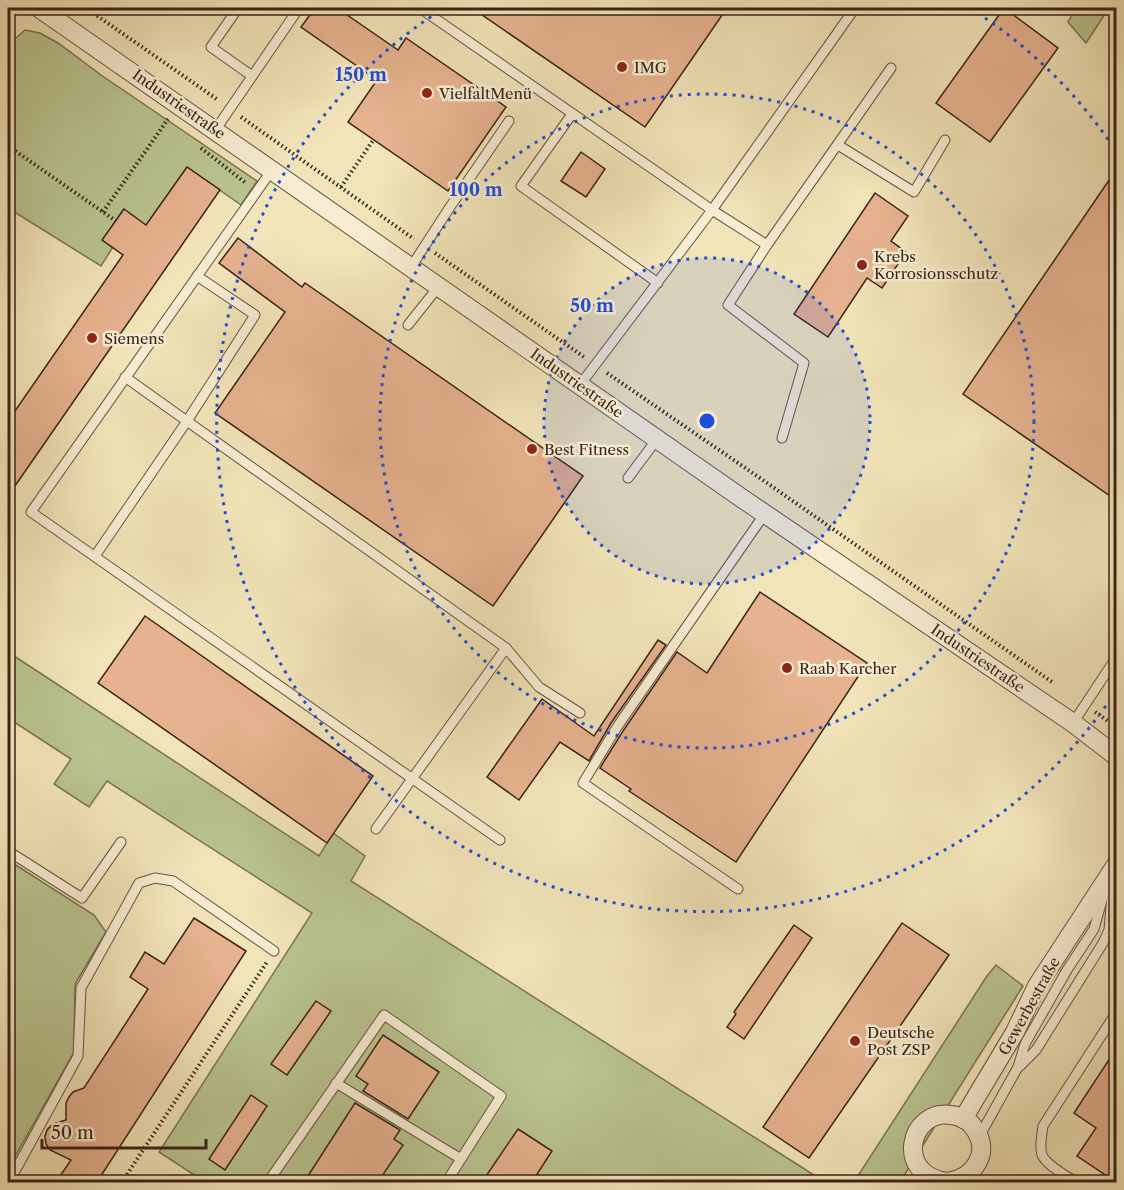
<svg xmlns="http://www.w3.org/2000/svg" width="1124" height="1190" font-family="'Libre Caslon Text',serif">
<rect width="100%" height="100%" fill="#f2e4b9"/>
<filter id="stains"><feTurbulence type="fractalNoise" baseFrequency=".00333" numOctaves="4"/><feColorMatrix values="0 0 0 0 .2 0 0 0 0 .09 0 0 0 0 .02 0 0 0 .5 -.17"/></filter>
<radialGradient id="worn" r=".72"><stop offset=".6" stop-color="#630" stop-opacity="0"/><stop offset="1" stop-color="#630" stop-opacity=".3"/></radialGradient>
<g fill="#b9c490" stroke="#7a7354" stroke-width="1.5">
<path d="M1076 8H1109L1086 43 1068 22Z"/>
<path d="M25 30 40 33 58 43 101 75 257 181 241 205 187 167 139 236 123 210 103 240 113 247 101 266 8 208V45Z"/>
<path d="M8 652 319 856 333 833 365 856 351 881 825 1182H205L159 1152 312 913 107 781 89 807 54 784 71 759 8 718Z"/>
<path d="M8 860 94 915 106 932 75 984 74 1052 8 1169Z"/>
<path d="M996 965 1023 986 900 1182H854L987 976Z"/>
</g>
<g fill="#e6b28f" stroke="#3a2219" stroke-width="1.5">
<path d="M315 8H337L398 50 406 38 506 107 448 191 348 122 377 80 301 27Z"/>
<path d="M472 8H727L645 127Z"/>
<path d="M1004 8 1058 48 990 142 936 103Z"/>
<path d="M581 152 605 169 586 197 561 181Z"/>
<path d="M187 167 220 190 8 496V421L123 255 102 240 124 209 146 225Z"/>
<path d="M1116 170V500L963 394Z"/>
<path d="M875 193 908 216 891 241 906 252 882 288 867 278 828 337 794 314Z"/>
<path d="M238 238 302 287 305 283 583 476 493 606 215 413 285 312 219 263Z"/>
<path d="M760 592 867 663 736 862 629 791 631 789 600 768 623 731 677 652 707 673Z"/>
<path d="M145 616 373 776 327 843 98 683Z"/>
<path d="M658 640 666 645 611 723 589 761 560 742 519 800 487 777 542 699 594 736Z"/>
<path d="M194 918 246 951 97 1182H56L71 1160 50 1150 46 1144 45 1136 47 1130 53 1124 66 1120V1103L69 1097 73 1092 84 1088 148 989 130 977 145 952 164 964Z"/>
<path d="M902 923 949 955 809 1158 763 1127Z"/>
<path d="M794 925 812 938 744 1039 727 1027 736 1014 734 1012Z"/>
<path d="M316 1001 331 1011 287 1075 271 1064Z"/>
<path d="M383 1035 439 1072 408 1119 363 1091 368 1084 356 1076Z"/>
<path d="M1116 1049V1182L1077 1156 1096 1128 1074 1113Z"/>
<path d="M251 1095 267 1106 225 1170 209 1159Z"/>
<path d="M355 1103 400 1130 394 1139 403 1145 378 1182H304Z"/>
<path d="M518 1129 552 1151 532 1182H482Z"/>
</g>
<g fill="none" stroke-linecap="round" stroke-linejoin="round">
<defs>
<g id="service">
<path d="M238 8 211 47 252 76"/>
<path d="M420 8 712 210 580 385"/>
<path d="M572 114 521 186 658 283"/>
<path d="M216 129 299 8"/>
<path d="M838 145 914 192 945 140"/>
<path d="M272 170 31 512 500 840"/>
<path d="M767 245 891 68"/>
<path d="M411 267 450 207 509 121"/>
<path d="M408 325 439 286"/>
<path d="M125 377 506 648 539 687 580 713"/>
<path d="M782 438 804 363 728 305 767 245 712 210 855 8"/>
<path d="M628 478 657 439"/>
<path d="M95 556 187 421 255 315 197 276"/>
<path d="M1073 723 1116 658"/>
<path d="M376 829 506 648"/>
<path d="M8 851 82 898 121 842"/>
<path d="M738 889 583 783 617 727 759 522"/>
<path d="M1020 1066 1036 1050 1103 943 1109 930 1112 895 1107 880"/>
<path d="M336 1083 461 1159"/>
<path d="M979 1137 1018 1067 1025 1044 1067 970 1094 929 1104 893"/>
<path d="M9 1182 78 1056 81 988 139 883 155 878 173 881 274 951"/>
<path d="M268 1182 384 1015 501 1096 447 1181 449 1182"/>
<path d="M1076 1182C1067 1176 1047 1166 1042 1155 1039 1146 1042 1135 1043 1126L1116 1013"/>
</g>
<g id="minor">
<path d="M39 8 740 497 1073 723 1116 756"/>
<path d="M963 1119 1015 1032 1037 986 1116 865"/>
<path d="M947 1182C894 1175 909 1109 951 1115 960 1116 969 1120 974 1128 992 1152 974 1178 948 1182"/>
</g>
</defs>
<use href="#service" stroke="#685241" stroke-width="11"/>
<use href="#minor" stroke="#685241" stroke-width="20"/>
<g stroke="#3a2219" stroke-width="4" stroke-dasharray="1.5 3" stroke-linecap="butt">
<path d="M86 8 218 100"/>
<path d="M241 117 414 239"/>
<path d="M8 146 116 221"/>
<path d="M201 148 247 184"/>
<path d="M341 187 374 139"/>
<path d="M103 212 168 119"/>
<path d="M435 253 584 357"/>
<path d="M607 373 757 476 1052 682"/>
<path d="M1095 712 1116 727"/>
<path d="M122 1182 267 962"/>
</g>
<use href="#service" stroke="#f7edd2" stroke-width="9"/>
<use href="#minor" stroke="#f7edd2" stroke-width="18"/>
</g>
<circle cx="707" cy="421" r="163" fill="#1d4ed8" fill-opacity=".12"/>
<g fill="none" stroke="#1d4ed8" stroke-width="3" stroke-dasharray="3 6">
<circle cx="707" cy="421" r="163"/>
<circle cx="707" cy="421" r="327"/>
<path d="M1116 691A490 490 0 1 1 444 8M970 8A490 490 0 0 1 1116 151"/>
</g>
<g fill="#8f2418" stroke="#f7edd2" stroke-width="2">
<circle cx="622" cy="67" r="6"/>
<circle cx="427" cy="93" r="6"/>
<circle cx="862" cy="265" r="6"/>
<circle cx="92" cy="338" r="6"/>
<circle cx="532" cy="449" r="6"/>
<circle cx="787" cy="668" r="6"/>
<circle cx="855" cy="1041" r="6"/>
</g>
<g text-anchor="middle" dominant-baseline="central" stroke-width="5" stroke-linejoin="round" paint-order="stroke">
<g font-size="15" fill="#3a2219" stroke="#f7edd2" text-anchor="start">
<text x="634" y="67">IMG</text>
<text x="439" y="93">VielfaltMenü</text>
<text x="874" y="256">Krebs<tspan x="874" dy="17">Korrosionsschutz</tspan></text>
<text x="104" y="338">Siemens</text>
<text x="544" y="449">Best Fitness</text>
<text x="799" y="668">Raab Karcher</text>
<text x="867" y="1032">Deutsche<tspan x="867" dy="17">Post ZSP</tspan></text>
</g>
<g font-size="15" fill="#3a2219" stroke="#f7edd2">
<text transform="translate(179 104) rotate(35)">Industriestraße</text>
<text transform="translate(577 383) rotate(35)">Industriestraße</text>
<text transform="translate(978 658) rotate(34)">Industriestraße</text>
<text transform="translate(1029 1006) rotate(-61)">Gewerbestraße</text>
</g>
</g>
<circle cx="707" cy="421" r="9" fill="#1d4ed8" stroke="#f7edd2" stroke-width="3"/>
<g font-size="18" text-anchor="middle" font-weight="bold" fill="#1d4ed8" stroke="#f7edd2" stroke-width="5" stroke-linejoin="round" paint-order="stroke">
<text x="361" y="81">150 m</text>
<text x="476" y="196">100 m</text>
<text x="592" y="312">50 m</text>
</g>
<rect width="1124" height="1190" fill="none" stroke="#f2e4b9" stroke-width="30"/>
<rect x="9" y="9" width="1106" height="1172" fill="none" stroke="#3a2219" stroke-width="3"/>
<rect x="15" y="15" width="1094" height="1160" fill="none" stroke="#3a2219" stroke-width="1.5"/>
<path d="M42 1139v9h164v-9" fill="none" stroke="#3a2219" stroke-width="3"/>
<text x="51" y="1139" font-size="18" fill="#3a2219" stroke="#f7edd2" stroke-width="4.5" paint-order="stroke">50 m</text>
<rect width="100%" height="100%" filter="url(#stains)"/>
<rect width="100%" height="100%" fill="url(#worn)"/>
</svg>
